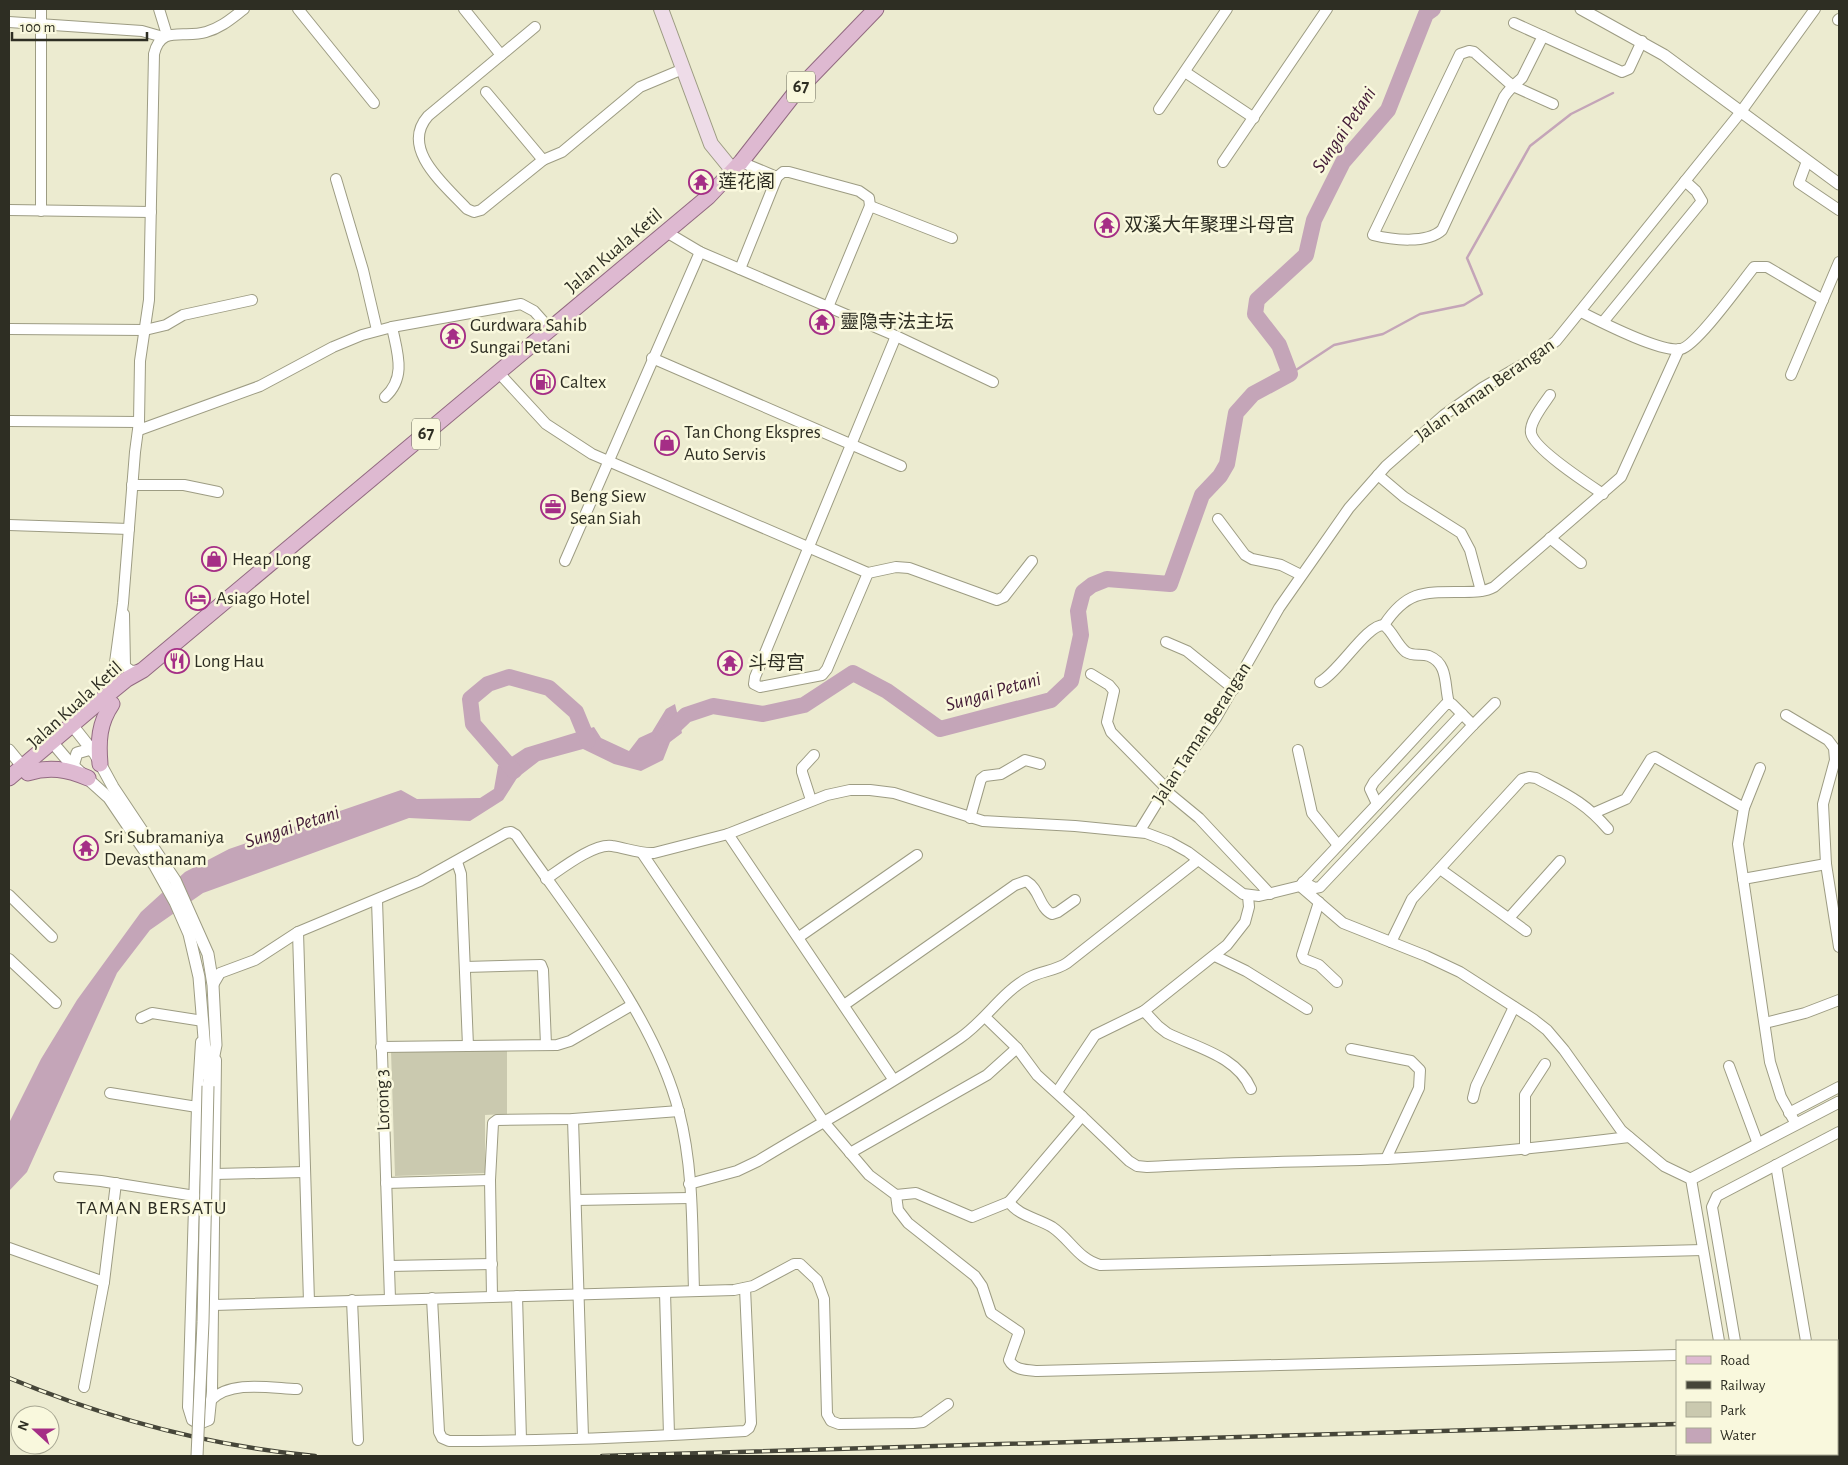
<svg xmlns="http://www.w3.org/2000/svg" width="1848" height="1465" font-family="'Alegreya Sans','Noto Sans SC',sans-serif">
<rect width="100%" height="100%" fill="#ecebd0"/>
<path fill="#cac9af" d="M507 1049V1114L485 1115V1173L395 1176 391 1051Z"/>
<path fill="#c4a5b8" d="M675 704 682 733 670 742 663 760 641 771 614 764 583 749 539 761 517 778 503 800 470 821 409 818 203 893 150 930 117 973 27 1172 9 1191V1123L41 1059 77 1000 141 912 185 872 229 849 401 790 417 799 480 798 494 789 498 766 525 748 594 727 601 738 629 751 639 738 652 732 666 709Z"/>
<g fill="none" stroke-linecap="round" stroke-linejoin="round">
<path stroke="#c4a5b8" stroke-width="2.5" d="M1290 374 1334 345 1383 334 1420 314 1464 305 1482 294 1467 258 1530 146 1571 114 1613 93"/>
<g stroke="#c4a5b8" stroke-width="16">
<path d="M663 737 686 715 713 706 763 714 804 705 853 673 887 691 940 729 1051 700 1071 681 1081 635 1078 611 1083 592 1092 585 1107 579 1170 584 1202 495 1220 476 1227 464 1236 413 1253 394 1290 374 1279 345 1255 314 1257 300 1306 255 1314 220 1343 162 1388 110 1426 14 1433 9"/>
<path d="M514 771 473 724 470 699 488 684 509 677 549 688 576 712 588 741"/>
</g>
<defs>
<g id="minor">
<path d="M159 9 167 35"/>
<path d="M298 9 374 103"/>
<path d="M464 9 501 55"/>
<path d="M1838 20 1839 19"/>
<path d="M9 22 142 31 163 37"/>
<path d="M1514 23 1622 72 1629 69 1642 41"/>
<path d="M535 27 428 116C399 149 446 186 467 209L474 212 481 210 543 160"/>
<path d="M1543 36 1522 78C1515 84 1509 89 1504 97L1442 230C1427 244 1392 240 1373 235L1460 54 1469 51 1474 52 1508 82 1513 86 1553 104"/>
<path d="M1185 72 1254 118"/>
<path d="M486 92 543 160 562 152 640 87 683 69"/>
<path d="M1159 109 1227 9"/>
<path d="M1807 161 1799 183 1839 210"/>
<path d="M741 162 777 177"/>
<path d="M1223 162 1327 9"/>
<path d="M336 179 363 270 377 330"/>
<path d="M9 210 151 212"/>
<path d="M41 211V9"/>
<path d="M668 233 700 252 896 336 993 382"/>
<path d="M740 269 777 177 783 172H789L859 191 869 198 870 206"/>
<path d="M828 307 870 206 952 238"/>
<path d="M1581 312C1601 322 1661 353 1681 349 1697 345 1741 283 1754 267H1767L1823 300"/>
<path d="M1603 322 1702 201 1696 191 1685 181"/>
<path d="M9 329 145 330 166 325 183 315 252 300"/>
<path d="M652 358 901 466"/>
<path d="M499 373 546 424 592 454 868 573 896 567 909 568 997 600 1004 597 1032 561"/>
<path d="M1791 375 1839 262"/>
<path d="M1550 395C1544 404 1529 422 1531 433 1534 449 1588 484 1603 494"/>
<path d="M385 397C407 377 397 352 392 327"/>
<path d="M9 421 139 422"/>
<path d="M139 430 260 386 333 347 362 335 392 327 521 304 534 311 551 330"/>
<path d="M1378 475 1404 497 1461 533 1470 550 1481 591"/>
<path d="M132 485H184L218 492"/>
<path d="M1218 519 1245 555 1252 559 1281 565 1301 575"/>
<path d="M9 525 129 529"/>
<path d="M1550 538 1581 563"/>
<path d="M565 561 700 252"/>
<path d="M868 573 827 669 822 675 760 687 754 684 755 677 896 336"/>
<path d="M124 614 125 666 131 671 142 670"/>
<path d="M1384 625C1407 590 1424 592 1464 592 1474 592 1485 592 1494 587L1621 477 1679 349"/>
<path d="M1166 642 1187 651 1234 689"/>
<path d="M1091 674 1109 685 1114 691 1107 722 1111 732 1166 788"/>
<path d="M1320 682C1339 672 1367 624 1384 625 1393 632 1397 645 1406 652 1414 657 1421 653 1429 656 1449 664 1444 686 1449 703"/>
<path d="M106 695 114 670 123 603 135 452 139 422 140 361 149 300 154 54C161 24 184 39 206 32 221 28 232 18 244 9"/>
<path d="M1786 715 1828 740 1834 748 1835 760 1823 804 1826 864 1839 947"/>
<path d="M1473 725 1495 703"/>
<path d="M1298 750 1312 813 1338 845"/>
<path d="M1165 790 1199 818 1270 894"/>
<path d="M811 800 802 772V768L814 755"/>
<path d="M1744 808 1760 768"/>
<path d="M1594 813 1626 799 1651 759 1655 757 1744 808 1738 844 1770 1062 1781 1097 1796 1124"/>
<path d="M970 818 981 779 985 776 1001 774 1025 760 1040 764"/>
<path d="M1139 832 1166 788 1216 718 1279 608 1349 508 1386 466 1444 415 1482 388 1532 359 1556 341 1740 113 1815 9"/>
<path d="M728 834 893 1079"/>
<path d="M642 853 824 1122 869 1175 896 1195 898 1210 908 1223 975 1276 982 1286 991 1313 1019 1332 1009 1360C1014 1370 1026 1370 1037 1371L1677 1355"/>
<path d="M457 862 461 874 468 1046"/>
<path d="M1440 869 1526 931"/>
<path d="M546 879C561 869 594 843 612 846 626 848 639 854 654 853L728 834 827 795 850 790H870L894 793 983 821 1075 826 1146 833 1170 842 1188 852 1243 894 1259 896 1300 886 1462 714"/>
<path d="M1743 879 1826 864"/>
<path d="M1303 882 1315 888 1320 887 1473 725 1452 704H1446L1374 782 1370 789 1377 804"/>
<path d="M1300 886 1343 923 1426 956 1460 972 1533 1019 1547 1030 1564 1050 1621 1130 1664 1166 1691 1179 1719 1341"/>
<path d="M9 895 52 937"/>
<path d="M377 900 390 1299"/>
<path d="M1319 902 1302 955 1304 959 1319 965 1337 982"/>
<path d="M1509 918 1560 861"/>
<path d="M298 932 309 1302"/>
<path d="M799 937 917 855"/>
<path d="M1391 942 1412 899 1522 779 1529 777 1536 778C1566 794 1585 802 1608 829"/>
<path d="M1215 956 1246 971 1307 1009"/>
<path d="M9 959 56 1003"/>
<path d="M465 967 541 965 543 970 546 1045"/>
<path d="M213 985 220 973 255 960 298 932 420 881 506 833 511 832 516 835C573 918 654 1014 679 1112 694 1170 692 1231 694 1290"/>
<path d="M844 1005 1015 885 1026 881C1040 889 1039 908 1052 914L1058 912 1075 900"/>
<path d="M1144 1011 1158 1026 1167 1033C1197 1048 1237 1056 1251 1089"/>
<path d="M985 1017 1017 1048 1037 1075 1082 1116 1009 1202"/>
<path d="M141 1018 152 1013 203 1021"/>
<path d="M1765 1023 1805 1013 1839 1000"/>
<path d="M201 1042 197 1107 188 1407 192 1420 199 1424 209 1420 212 1391 216 1060"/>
<path d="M381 1047 557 1045 570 1041 632 1005"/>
<path d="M1351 1049 1411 1061 1420 1070 1419 1088 1386 1159"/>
<path d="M1729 1066 1758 1144"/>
<path d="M1057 1092 1095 1035 1144 1011 1227 945 1245 922 1249 907 1248 896"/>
<path d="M110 1093 197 1107"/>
<path d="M1473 1098 1476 1086 1514 1007"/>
<path d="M1789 1113 1839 1087"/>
<path d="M1082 1116 1129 1161 1137 1166 1147 1167C1227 1162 1307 1162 1387 1159 1468 1155 1548 1147 1629 1137"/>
<path d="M573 1119 583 1437"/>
<path d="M1525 1150V1095L1545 1064"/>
<path d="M850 1153 987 1075 1017 1048"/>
<path d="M1776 1165 1806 1341"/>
<path d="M215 1174 305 1172"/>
<path d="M59 1177 101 1181 195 1196"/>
<path d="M386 1183 490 1180"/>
<path d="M689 1184 737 1171 758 1161C825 1120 895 1083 960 1038 985 1021 1002 992 1028 978 1041 971 1055 971 1067 963L1198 860"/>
<path d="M896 1195 916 1193 972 1217 1009 1202C1019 1216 1037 1218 1052 1227 1070 1239 1078 1259 1100 1265L1703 1250"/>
<path d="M576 1200 690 1198"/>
<path d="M9 1248 104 1282"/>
<path d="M389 1266 492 1264"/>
<path d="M665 1292 669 1435"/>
<path d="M492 1296 490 1180 493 1123 497 1120 573 1119 679 1111"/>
<path d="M517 1296 521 1440"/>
<path d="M432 1298 439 1432 442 1438 449 1441C547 1441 647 1437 745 1431L749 1428 751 1423 745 1288"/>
<path d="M352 1300 358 1440"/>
<path d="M214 1305 734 1290 753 1286 794 1264H800L817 1280 824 1299 827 1414 831 1421 839 1424 914 1423 923 1422 948 1404"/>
<path d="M1735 1341 1712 1207 1717 1196 1839 1132"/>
<path d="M84 1387 104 1282 116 1183"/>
<path d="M1837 1396H1839"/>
<path d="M211 1400C231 1380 270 1388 297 1389"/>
</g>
<g id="tertiary">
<path d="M1581 9 1664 55 1839 184"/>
<path d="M72 725 95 754 113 787 175 880 208 954 213 985 216 1045 208 1086"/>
<path d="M52 742 69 762 109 798 155 866 175 902 189 934 199 977 207 1075"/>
<path d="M9 750 27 772"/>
<path d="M73 766 77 753 91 749"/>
<path d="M1691 1179 1839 1102"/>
</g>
<path id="secondary" d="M661 9 711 144 733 171"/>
<g id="primary">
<path d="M100 764C98 741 99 723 112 704"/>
<path d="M28 773C49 766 67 769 88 778"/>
<path d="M9 778 106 696 127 679 143 670 708 197 741 162 795 93 876 9"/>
</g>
</defs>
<use href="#minor" stroke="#9d9c83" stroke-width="12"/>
<use href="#tertiary" stroke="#9d9c83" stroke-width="13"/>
<use href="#secondary" stroke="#9d9c83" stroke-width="16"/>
<use href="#primary" stroke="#926a81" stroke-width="17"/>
<use href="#minor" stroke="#fff" stroke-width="10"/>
<use href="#tertiary" stroke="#fff" stroke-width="11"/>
<use href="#secondary" stroke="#eedce8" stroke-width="14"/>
<use href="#primary" stroke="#deb9d1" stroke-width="15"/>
<defs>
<g id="rail">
<path d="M9 1378C106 1418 209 1446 315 1456"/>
<path d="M1837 1419H1839"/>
<path d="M602 1456 1677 1424"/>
</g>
</defs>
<use href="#rail" stroke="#464639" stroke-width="4.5"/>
<use href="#rail" stroke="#f9f8dd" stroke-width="2.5" stroke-dasharray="8" stroke-linecap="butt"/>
<defs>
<path id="tertiary-bridge" d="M197 1456 203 1322 208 1086"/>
</defs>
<use href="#tertiary-bridge" stroke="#9d9c83" stroke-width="13" stroke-linecap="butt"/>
<use href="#tertiary-bridge" stroke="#fff" stroke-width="11"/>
</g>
<defs>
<symbol id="temple-ring" viewBox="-11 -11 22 22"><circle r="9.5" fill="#f9f8dd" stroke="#a52e86" stroke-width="1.5"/><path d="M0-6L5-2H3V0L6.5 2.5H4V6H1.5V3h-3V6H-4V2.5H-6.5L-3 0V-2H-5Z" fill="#a52e86"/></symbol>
<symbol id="fuel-ring" viewBox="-11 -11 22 22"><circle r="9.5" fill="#f9f8dd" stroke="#a52e86" stroke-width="1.5"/><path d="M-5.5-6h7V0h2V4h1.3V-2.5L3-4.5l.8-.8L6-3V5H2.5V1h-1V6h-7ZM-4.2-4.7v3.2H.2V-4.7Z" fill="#a52e86"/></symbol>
<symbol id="shop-ring" viewBox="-11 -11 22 22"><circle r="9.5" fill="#f9f8dd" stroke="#a52e86" stroke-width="1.5"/><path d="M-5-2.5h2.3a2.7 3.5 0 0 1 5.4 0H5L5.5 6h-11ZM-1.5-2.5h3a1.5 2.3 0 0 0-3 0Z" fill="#a52e86"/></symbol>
<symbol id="office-ring" viewBox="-11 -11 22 22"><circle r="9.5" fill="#f9f8dd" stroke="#a52e86" stroke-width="1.5"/><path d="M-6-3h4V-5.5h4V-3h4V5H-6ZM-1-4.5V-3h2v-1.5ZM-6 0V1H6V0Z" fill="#a52e86"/></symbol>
<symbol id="hotel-ring" viewBox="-11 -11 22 22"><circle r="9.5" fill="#f9f8dd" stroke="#a52e86" stroke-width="1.5"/><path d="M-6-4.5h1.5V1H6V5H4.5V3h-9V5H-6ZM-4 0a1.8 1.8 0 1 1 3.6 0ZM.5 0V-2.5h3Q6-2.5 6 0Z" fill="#a52e86"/></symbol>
<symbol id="restaurant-ring" viewBox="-11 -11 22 22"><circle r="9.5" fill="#f9f8dd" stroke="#a52e86" stroke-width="1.5"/><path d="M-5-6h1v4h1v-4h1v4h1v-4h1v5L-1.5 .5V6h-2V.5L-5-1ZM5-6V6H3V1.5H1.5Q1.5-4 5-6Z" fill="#a52e86"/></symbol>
</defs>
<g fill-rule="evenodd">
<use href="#temple-ring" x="687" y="168" width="28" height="28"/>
<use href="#temple-ring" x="1093" y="211" width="28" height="28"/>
<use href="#temple-ring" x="808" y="308" width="28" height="28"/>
<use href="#temple-ring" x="439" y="322" width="28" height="28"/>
<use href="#fuel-ring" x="529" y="368" width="28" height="28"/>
<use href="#shop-ring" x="653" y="429" width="28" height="28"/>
<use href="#office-ring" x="539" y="493" width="28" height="28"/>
<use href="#shop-ring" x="200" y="545" width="28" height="28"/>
<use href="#hotel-ring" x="184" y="584" width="28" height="28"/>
<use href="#restaurant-ring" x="163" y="647" width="28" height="28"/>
<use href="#temple-ring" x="716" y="649" width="28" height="28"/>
<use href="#temple-ring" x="72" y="834" width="28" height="28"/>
</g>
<g text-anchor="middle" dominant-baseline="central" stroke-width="5" stroke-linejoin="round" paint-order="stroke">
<g fill="#f9f8dd" stroke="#6b6b5b" stroke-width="1">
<rect x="787" y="71.5" width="28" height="31" rx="4"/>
<rect x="412" y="418.5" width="28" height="31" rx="4"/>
</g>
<g font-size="18" font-weight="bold" fill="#2e2e23">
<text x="801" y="87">67</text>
<text x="426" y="434">67</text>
</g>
<g font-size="19" fill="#2e2e23" stroke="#f9f8dd" text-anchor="start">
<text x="718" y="182">莲花阁</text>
<text x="1124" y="225">双溪大年聚理斗母宫</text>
<text x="840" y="322">靈隐寺法主坛</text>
<text x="470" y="325">Gurdwara Sahib<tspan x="470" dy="22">Sungai Petani</tspan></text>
<text x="560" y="382">Caltex</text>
<text x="684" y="432">Tan Chong Ekspres<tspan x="684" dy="22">Auto Servis</tspan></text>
<text x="570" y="496">Beng Siew<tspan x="570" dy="22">Sean Siah</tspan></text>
<text x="232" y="559">Heap Long</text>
<text x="216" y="598">Asiago Hotel</text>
<text x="194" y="661">Long Hau</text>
<text x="748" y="663">斗母宫</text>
<text x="104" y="837">Sri Subramaniya<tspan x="104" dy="22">Devasthanam</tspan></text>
</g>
<g font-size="19" fill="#2e2e23" stroke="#f9f8dd">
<text transform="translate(614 251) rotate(-40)">Jalan Kuala Ketil</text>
<text transform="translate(1485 390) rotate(-35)">Jalan Taman Berangan</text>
<text transform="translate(75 705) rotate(-42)">Jalan Kuala Ketil</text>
<text transform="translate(1202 733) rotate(-57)">Jalan Taman Berangan</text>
<text transform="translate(383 1100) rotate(-92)">Lorong 3</text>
</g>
<g font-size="20" font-style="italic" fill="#421a36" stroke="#f9f8dd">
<text transform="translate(1344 130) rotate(-56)">Sungai Petani</text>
<text transform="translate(993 692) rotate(-16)">Sungai Petani</text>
<text transform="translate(292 827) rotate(-18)">Sungai Petani</text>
</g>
<g font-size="20" letter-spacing="1" fill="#2e2e23" stroke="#f9f8dd">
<text x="152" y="1208">TAMAN BERSATU</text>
</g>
</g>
<rect width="1848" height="1465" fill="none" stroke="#2e2e23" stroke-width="20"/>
<rect x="1676" y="1340" width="162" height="115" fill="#f9f8dd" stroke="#a8a793"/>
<rect x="1686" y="1356" width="25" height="8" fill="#deb9d1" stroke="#a8a793"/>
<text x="1720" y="1365" font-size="15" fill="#2e2e23">Road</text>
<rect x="1686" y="1381" width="25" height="8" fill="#464639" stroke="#a8a793"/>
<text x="1720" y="1390" font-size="15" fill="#2e2e23">Railway</text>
<rect x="1686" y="1402" width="25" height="15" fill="#cac9af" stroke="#a8a793"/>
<text x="1720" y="1415" font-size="15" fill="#2e2e23">Park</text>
<rect x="1686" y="1428" width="25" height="15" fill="#c4a5b8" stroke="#a8a793"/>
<text x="1720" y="1440" font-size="15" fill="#2e2e23">Water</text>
<g transform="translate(35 1430) rotate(291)"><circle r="24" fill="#f9f8dd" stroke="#a8a793"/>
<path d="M0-4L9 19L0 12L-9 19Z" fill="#a52e86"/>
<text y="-8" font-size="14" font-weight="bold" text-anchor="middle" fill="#2e2e23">N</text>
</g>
<path d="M12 32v8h135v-8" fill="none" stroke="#2e2e23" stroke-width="2.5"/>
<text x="20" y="32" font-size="15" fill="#2e2e23" stroke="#f9f8dd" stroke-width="4" paint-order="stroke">100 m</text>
</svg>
